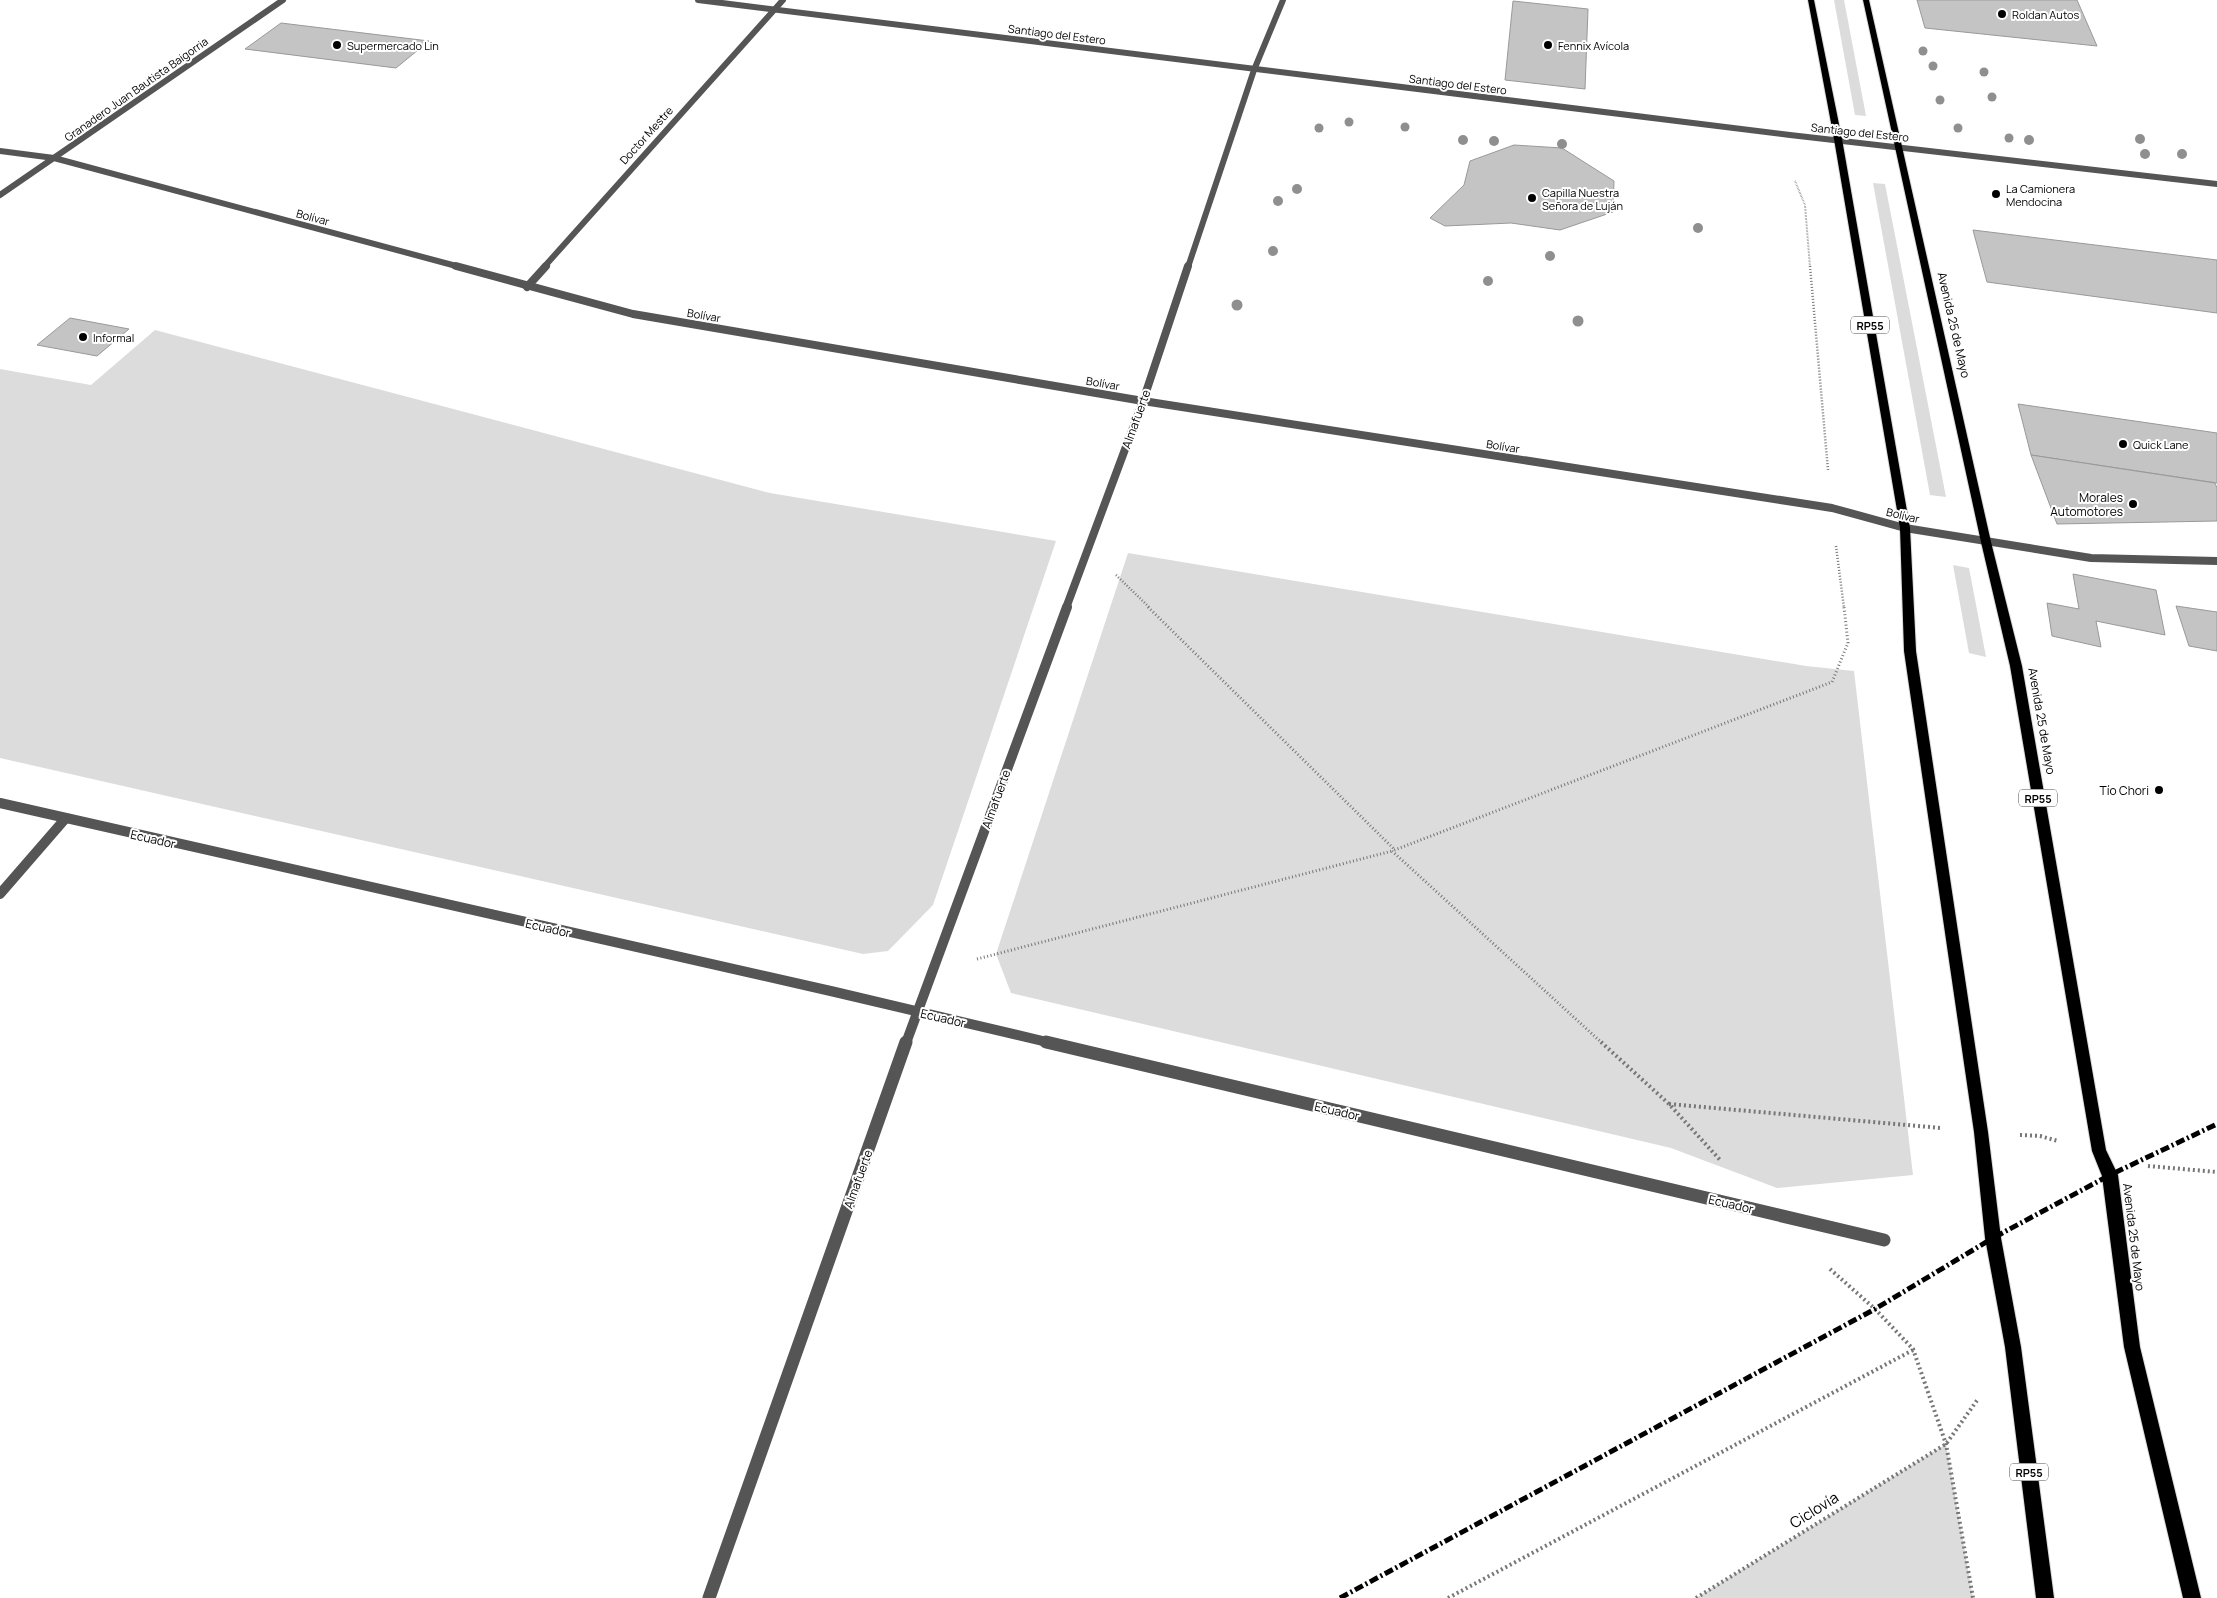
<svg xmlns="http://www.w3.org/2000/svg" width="2217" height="1598" font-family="Manrope,sans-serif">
<rect width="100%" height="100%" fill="#fff"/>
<g fill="#dcdcdc">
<path d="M1834 0H1844L1866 116 1855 115Z"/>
<path d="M1873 183 1885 184 1946 497 1930 495Z"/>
<path d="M155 330 770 493 1056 541 933 905 888 951 863 954 0 758V369L91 385Z"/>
<path d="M1128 553 1806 666 1854 671 1913 1175 1777 1188 1671 1148 1011 993 996 954Z"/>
<path d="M1953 565 1969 568 1986 657 1969 653Z"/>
<path d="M1946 1444 1973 1598H1696Z"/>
</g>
<g fill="#c4c4c4" stroke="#999">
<path d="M1917 0H2077L2097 46 1925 28Z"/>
<path d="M1513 1 1588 9 1585 89 1505 80Z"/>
<path d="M281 23 429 41 396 68 245 49Z"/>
<path d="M1514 145 1562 148 1614 181 1613 212 1560 230 1511 223 1445 226 1430 218 1464 185 1470 161Z"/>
<path d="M1973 230 2217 260V313L1987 282Z"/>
<path d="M70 318 129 329 97 356 37 345Z"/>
<path d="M2018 404 2217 433V483L2031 455Z"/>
<path d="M2031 455 2215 483 2217 488V521L2057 524Z"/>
<path d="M2073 574 2156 590 2165 635 2096 621 2101 647 2052 636 2047 603 2079 609Z"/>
<path d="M2176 606 2217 612V651L2189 646Z"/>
</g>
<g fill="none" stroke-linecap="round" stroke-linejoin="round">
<defs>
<g id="primary">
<path d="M1808 0H1814L1842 139 1910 528 1916 651 1988 1132 2001 1238 2021 1347 2054 1598H2036L2005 1347 1985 1238 1974 1132 1904 651 1900 528 1834 139Z"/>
<path d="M1863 0H1869L1991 542 2022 666 2106 1150 2118 1175 2140 1347 2201 1598H2183L2124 1347 2102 1176 2092 1151 2010 666 1981 542Z"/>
</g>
</defs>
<use href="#primary" stroke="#dbdbdb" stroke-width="2"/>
<path stroke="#777" stroke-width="2" stroke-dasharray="0.5 1" stroke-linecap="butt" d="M1795 181 1805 205 1810 267"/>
<g stroke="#777" stroke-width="2.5" stroke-dasharray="1 2" stroke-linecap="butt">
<path d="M1810 266 1828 470"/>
<path d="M1836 546 1844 608"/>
<path d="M1116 575 1150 608"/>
</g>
<g stroke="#777" stroke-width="3" stroke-dasharray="1 2.5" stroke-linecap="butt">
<path d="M1148 607 1395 850"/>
<path d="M977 959 1392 851"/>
<path d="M1602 1043 1392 851 1832 682 1848 643 1844 607"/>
</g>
<g stroke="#777" stroke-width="4" stroke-dasharray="2 3" stroke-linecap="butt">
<path d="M1601 1042 1669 1104 1721 1161"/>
<path d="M1669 1104 1941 1128"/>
<path d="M2020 1135 2040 1136 2058 1141"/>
<path d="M2148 1166 2217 1172"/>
<path d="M1830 1269 1875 1309 1913 1349 1946 1444 1973 1598"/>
<path d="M1448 1598 1913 1350"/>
<path d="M1696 1598 1946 1444 1978 1399"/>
</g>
<g stroke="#555" stroke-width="6">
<path d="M698 0 1790 135 2217 184"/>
<path d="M0 151 54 158 460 267"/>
<path d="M0 195 283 0"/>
<path d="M544 267 783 0"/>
<path d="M1188 267 1254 70 1283 0"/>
</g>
<g stroke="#555" stroke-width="8">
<path d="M456 266 633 314 1143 401 1832 508 1905 528 2091 558 2217 561"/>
<path d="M527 287 546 266"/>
<path d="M1066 608 1143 401 1188 266"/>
</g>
<g stroke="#555" stroke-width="10">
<path d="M0 803 835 992 1051 1043"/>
<path d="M0 894 65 819"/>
<path d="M906 1043 1067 607"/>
</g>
<g stroke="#555" stroke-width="13">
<path d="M1046 1042 1884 1240"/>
<path d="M709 1598 906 1042"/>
</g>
<use href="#primary" fill="#000" fill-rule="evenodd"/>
<path stroke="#000" stroke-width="5" stroke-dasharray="9 3 2 3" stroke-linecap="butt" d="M1340 1598 1875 1309 1993 1238 2110 1175 2217 1124"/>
</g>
<g fill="#8f8f8f">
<circle cx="1923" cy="51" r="4.5"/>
<circle cx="1933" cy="66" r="4.5"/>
<circle cx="1984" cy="72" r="4.5"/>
<circle cx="1992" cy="97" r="4.5"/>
<circle cx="1940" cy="100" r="4.5"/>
<circle cx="1349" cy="122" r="4.5"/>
<circle cx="1405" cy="127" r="4.5"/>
<circle cx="1319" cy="128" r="4.5"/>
<circle cx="1958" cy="128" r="4.5"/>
<circle cx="2009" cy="138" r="4.5"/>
<circle cx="2140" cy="139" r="5"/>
<circle cx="1463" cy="140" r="5"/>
<circle cx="2029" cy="140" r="5"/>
<circle cx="1494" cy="141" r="5"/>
<circle cx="1562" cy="144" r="5"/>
<circle cx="2145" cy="154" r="5"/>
<circle cx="2182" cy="154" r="5"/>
<circle cx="1297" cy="189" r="5"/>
<circle cx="1278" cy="201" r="5"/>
<circle cx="1698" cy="228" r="5"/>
<circle cx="1273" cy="251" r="5"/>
<circle cx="1550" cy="256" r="5"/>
<circle cx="1488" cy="281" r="5"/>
<circle cx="1237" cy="305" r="5.5"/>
<circle cx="1578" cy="321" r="5.5"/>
</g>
<g fill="#000" stroke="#fff" stroke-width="2">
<circle cx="2002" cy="14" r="5"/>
<circle cx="337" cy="45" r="5"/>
<circle cx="1548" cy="45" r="5"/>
<circle cx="1996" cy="194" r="5"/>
<circle cx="1532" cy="198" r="5"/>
<circle cx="83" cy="337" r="5"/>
<circle cx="2123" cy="444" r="5"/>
<circle cx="2133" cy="504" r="5"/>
<circle cx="2159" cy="790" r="5"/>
</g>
<g text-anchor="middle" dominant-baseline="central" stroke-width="4" stroke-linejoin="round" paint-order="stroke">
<g font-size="11" fill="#000" stroke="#fff" text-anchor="start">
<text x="2012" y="14">Roldan Autos</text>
<text x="347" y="45">Supermercado Lin</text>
<text x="1558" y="45">Fennix Avícola</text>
<text x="2006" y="188">La Camionera<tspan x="2006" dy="13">Mendocina</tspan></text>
<text x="1542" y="192">Capilla Nuestra<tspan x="1542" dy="13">Señora de Luján</tspan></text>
<text x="93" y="337">Informal</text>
<text x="2133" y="444">Quick Lane</text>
</g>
<g font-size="11" fill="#000" stroke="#fff">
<text transform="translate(1057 34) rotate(7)">Santiago del Estero</text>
<text transform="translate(1458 84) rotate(7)">Santiago del Estero</text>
<text transform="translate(136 89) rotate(-35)">Granadero Juan Bautista Baigorria</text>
<text transform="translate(1860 132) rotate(6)">Santiago del Estero</text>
<text transform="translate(646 135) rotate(-48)">Doctor Mestre</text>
<text transform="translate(313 217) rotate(15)">Bolívar</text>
<text transform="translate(704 315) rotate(10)">Bolívar</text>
<text transform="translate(1103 383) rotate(10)">Bolívar</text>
<text transform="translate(1503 446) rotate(9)">Bolívar</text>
<text transform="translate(1903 515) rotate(13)">Bolívar</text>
</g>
<g fill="#fff" stroke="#4c4c4c" stroke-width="1">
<rect x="1851" y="316.5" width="38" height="17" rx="4"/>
<rect x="2019" y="789.5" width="38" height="17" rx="4"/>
<rect x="2010" y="1463.5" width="38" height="17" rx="4"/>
</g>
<g font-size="11" font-weight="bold" fill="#000">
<text x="1870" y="325">RP55</text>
<text x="2038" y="798">RP55</text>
<text x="2029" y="1472">RP55</text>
</g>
<g font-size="12" fill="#000" stroke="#fff">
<text transform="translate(1954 325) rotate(77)">Avenida 25 de Mayo</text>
<text transform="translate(1136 419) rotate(-70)">Almafuerte</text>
<text transform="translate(2042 721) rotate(80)">Avenida 25 de Mayo</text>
<text transform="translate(996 799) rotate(-70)">Almafuerte</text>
<text transform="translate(153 839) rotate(13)">Ecuador</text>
<text transform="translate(548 928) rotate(13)">Ecuador</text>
<text transform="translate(943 1018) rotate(13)">Ecuador</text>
<text transform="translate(1337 1111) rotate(13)">Ecuador</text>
<text transform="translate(858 1179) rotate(-70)">Almafuerte</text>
<text transform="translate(1731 1204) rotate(13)">Ecuador</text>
<text transform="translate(2134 1237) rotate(83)">Avenida 25 de Mayo</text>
</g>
<g font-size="12" fill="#000" stroke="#fff" text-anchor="end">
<text x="2123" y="497">Morales<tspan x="2123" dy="14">Automotores</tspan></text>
<text x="2149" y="790">Tío Chori</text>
</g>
<g font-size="15" fill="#000" stroke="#fff">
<text transform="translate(1814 1510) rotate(-32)">Ciclovía</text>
</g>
</g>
</svg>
